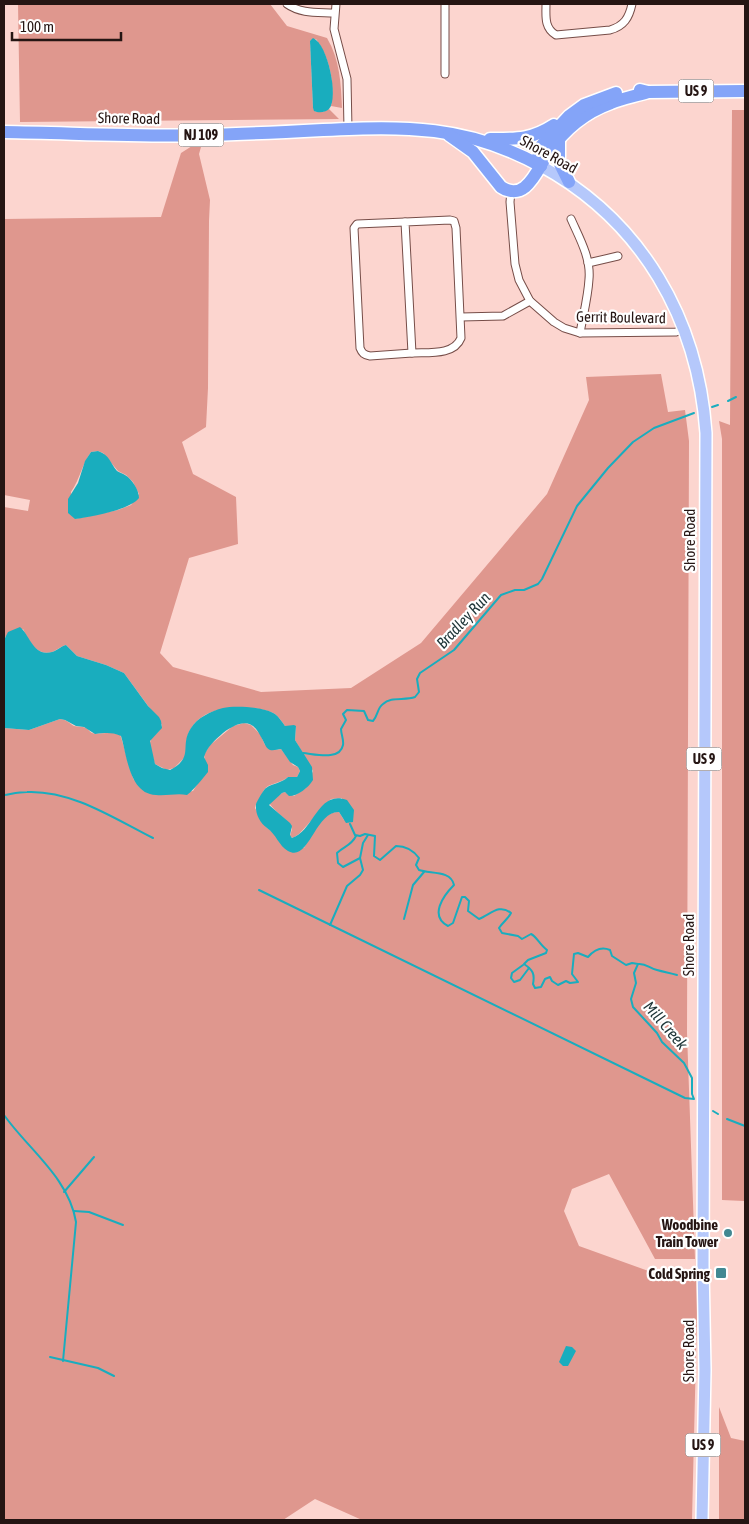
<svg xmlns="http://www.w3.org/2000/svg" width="749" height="1524" font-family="'Asap Condensed',sans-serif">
<rect width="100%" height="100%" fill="#fcd5cf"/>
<g fill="#df978e" fill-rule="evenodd">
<path d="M18 4H270L287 26 327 38C340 60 341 84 342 108L331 106C335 83 330 58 316 39L310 41 313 108 316 112H323L329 109 339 119 20 122Z"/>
<path d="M732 110H745L744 1201 722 1200V439L719 421 730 425Z"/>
<path d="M192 146 201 147 199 154 210 200 209 221 208 388 206 427 182 442 193 474 236 497 238 544 189 558 160 653 173 667 261 692 351 688 421 643 547 494 589 400 586 377 661 374 668 412 685 410 689 441 687 1033 695 1259H655L609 1174 572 1189 564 1211 579 1246 654 1273 698 1270 692 1520H362L315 1499 283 1520H4V728L29 730 60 719C67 720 69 723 74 726 78 727 82 726 86 728 88 729 90 732 92 733 99 735 111 730 120 735 122 737 130 772 134 780L176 794 193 791 200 780 205 760 204 755 209 746 233 726 244 723 251 725 260 734 265 745 276 750 281 749 293 765 298 767 300 771 297 777H288C282 783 268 783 264 790 262 793 263 794 261 798 258 802 256 802 255 808L266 827 275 834 283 846 304 848C312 835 322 811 339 812L344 820 342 798 331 799 299 834 293 838 290 836 292 829C287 818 276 813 269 803L282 793 285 792 294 796 306 788 313 771 295 740 296 726H285C282 722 279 717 275 714 268 710 257 708 249 708 227 707 202 709 190 730 185 739 187 747 186 756L174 768 167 770 155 764C153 757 147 744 152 738 156 733 160 732 162 725L124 673 106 665 77 656 66 645C61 646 57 650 52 652 36 656 29 641 23 629L5 637 4 640V507L28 511 30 500 4 495V219L161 217 181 153ZM98 451 103 453 118 471 126 475 133 482 139 494 131 505 118 510 75 519 71 492C80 479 82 464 91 452Z"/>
<path d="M719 1407 731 1438 745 1441V1520H719Z"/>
</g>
<g fill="#19adbe">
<path d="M313 38C328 44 339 98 329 109 325 113 318 113 314 111L313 108 310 41Z"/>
<path d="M98 451C110 455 110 463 117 471 119 472 123 474 125 475 132 479 139 490 139 498 130 510 90 517 75 519L68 513V499L78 483 85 461 91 452Z"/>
<path d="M20 627C30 635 33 657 52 652 58 650 61 646 66 645L77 656 106 665 124 673 148 706 159 717 161 721 162 728 150 741 155 764 162 768 170 770C195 757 179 746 191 728 197 718 211 711 223 708 235 705 265 707 275 714 279 717 282 722 285 726L294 725 296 726 295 740 312 767 313 780C308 788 298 796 289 796L285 792 282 793 269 805 290 823 292 826 290 835 292 838C314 831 318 789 347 800L354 810 353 822 346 823 339 812C315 811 309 863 288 851 279 846 276 834 267 828 260 823 255 814 256 804 257 801 264 789 266 788 273 783 282 783 288 777H297L300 771 298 767 290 762 281 749C278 749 274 751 270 750 265 748 264 741 261 737 252 717 238 722 223 733 215 740 207 747 204 757L208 765V772C204 777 192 792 187 795 177 793 167 796 156 795 129 794 127 755 121 736 111 732 106 733 95 734L84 727 76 726 65 720 60 719 29 730 4 728V640L8 632Z"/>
<path d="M566 1346 572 1347 576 1351 568 1366H563L559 1362Z"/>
</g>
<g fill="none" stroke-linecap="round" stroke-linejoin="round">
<g stroke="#19adbe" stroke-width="2">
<path d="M728 401 736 397"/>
<path d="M712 407 718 405"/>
<path d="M303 753C315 754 340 761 343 745 344 740 341 734 341 729L346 720 343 714 347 710 364 711 368 720 373 721C378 716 377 708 383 704 391 696 405 701 415 697L419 692 417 679 420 673 454 650 501 595 515 590H524L538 584 542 579 577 506 608 468 633 442 654 428 694 413"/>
<path d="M4 795C11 794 19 792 27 792 72 790 115 819 153 838"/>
<path d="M356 836C351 846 344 846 337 853L338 863 343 867 360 858 363 843 368 835"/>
<path d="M259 890 685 1098 694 1099 692 1094V1078L684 1063 662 1042 657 1033 633 1007 631 999 636 983 634 973 638 964 632 963 626 965 612 956 610 950C601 946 594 950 588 957L578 953 574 954 572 974 578 982 570 983 566 981 558 985 552 981 550 977 545 979 541 987 535 988 533 984C535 974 533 970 524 964L528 960 546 953 547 950C540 945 537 937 531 934L522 939 518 936 502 933 499 928C503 922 508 919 511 913 499 903 490 915 479 919L468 911 469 901 465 897H462L453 923 448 926C429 916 443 896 454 885 451 870 430 874 419 870L416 865 419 858C413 850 406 846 396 846L380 860 374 856 375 836 365 834 360 836 355 835 350 824"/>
<path d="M404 919 413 885 424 872"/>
<path d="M330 925 347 886 360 875 363 870 360 858"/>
<path d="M638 964C646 963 649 968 657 970 664 972 670 973 677 975"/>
<path d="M523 965 512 973 511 978 514 982 520 980 529 968"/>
<path d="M713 1111 718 1114"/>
<path d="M4 1115C28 1149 69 1178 76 1222L63 1361"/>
<path d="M727 1119 745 1126"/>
<path d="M64 1192 94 1157"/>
<path d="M74 1211 89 1212 123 1225"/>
<path d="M50 1357 98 1368 114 1376"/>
</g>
<defs>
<g id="street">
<path d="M287 4C301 14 318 12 334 13"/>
<path d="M336 4 334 29 347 79 348 129"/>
<path d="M546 4C546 16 544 28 556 35L610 30C624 26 629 18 632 4"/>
<path d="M445 74V4"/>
<path d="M511 191 510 202 515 264 519 280 530 301 554 322 564 328 580 333 676 332 685 329"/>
<path d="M571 219C579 237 591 258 589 279 588 297 583 316 580 333"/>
<path d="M450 220 454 221 456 228 461 338C454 356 427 352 412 353L405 222Z"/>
<path d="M405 222 357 224 354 228 360 348C362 353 364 355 370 356L412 353"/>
<path d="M588 263 618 256"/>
<path d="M461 317 503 316 530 301"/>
</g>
<path id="primary" d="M541 166C642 221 698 319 706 433L703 1266 705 1370 702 1520"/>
<g id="highway">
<path d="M640 90 648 92 745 91"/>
<path d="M4 132C72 133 141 137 209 135 247 134 285 132 323 130 404 126 467 125 541 166"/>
<path d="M449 135 473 152 501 187C508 192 518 193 525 187 536 178 541 163 549 152 564 130 586 112 611 103 623 98 636 96 648 92"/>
<path d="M490 139C516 139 531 140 554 125"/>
<path d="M559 140V162L569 182"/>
<path d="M541 166 538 157 541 146 569 116 584 105 616 93"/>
</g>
</defs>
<use href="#street" stroke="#764d48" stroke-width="9"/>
<use href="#primary" stroke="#fff" stroke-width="14"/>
<use href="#highway" stroke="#fff" stroke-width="15"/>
<use href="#street" stroke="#fff" stroke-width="7"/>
<use href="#primary" stroke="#b5c8fb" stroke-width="11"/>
<use href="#highway" stroke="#84a4f8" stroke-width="12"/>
</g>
<g fill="#428892" stroke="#fff" stroke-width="2">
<circle cx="728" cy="1233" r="5"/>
<rect x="715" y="1267" width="12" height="12" rx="2.5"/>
</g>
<g text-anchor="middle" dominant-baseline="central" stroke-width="4.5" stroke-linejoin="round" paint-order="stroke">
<g fill="#fff" stroke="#665b5a" stroke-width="1">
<rect x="678.5" y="79.5" width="35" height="23" rx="4"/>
<rect x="178.5" y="123.5" width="45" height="23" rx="4"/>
<rect x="686.5" y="747.5" width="35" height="23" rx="4"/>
<rect x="685.5" y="1433.5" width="35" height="23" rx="4"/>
</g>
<g font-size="14" font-weight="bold" fill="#251513">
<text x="696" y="91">US 9</text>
<text x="201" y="135">NJ 109</text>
<text x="704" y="759">US 9</text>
<text x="703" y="1445">US 9</text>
</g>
<g font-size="15" fill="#251513" stroke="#fff">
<text transform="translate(129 118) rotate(1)">Shore Road</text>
<text transform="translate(549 154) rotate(29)">Shore Road</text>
<text transform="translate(621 317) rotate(1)">Gerrit Boulevard</text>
<text transform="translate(689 540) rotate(-90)">Shore Road</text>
<text transform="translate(688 945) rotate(-90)">Shore Road</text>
<text transform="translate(688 1351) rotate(-90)">Shore Road</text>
</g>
<g font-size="15" font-weight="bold" fill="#251513" stroke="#fff" text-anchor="end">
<text x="718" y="1224">Woodbine<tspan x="718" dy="17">Train Tower</tspan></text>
<text x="710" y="1273">Cold Spring</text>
</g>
<g font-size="16" font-style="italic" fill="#1e3437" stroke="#fff">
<text transform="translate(463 620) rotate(-47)">Bradley Run</text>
<text transform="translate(666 1025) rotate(49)">Mill Creek</text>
</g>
</g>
<rect width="749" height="1524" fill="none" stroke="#251513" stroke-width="10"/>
<path d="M12 32v8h109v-8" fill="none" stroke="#251513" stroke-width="2.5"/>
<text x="20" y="32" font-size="15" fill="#251513" stroke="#ffffff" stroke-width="4" paint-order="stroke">100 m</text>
</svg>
